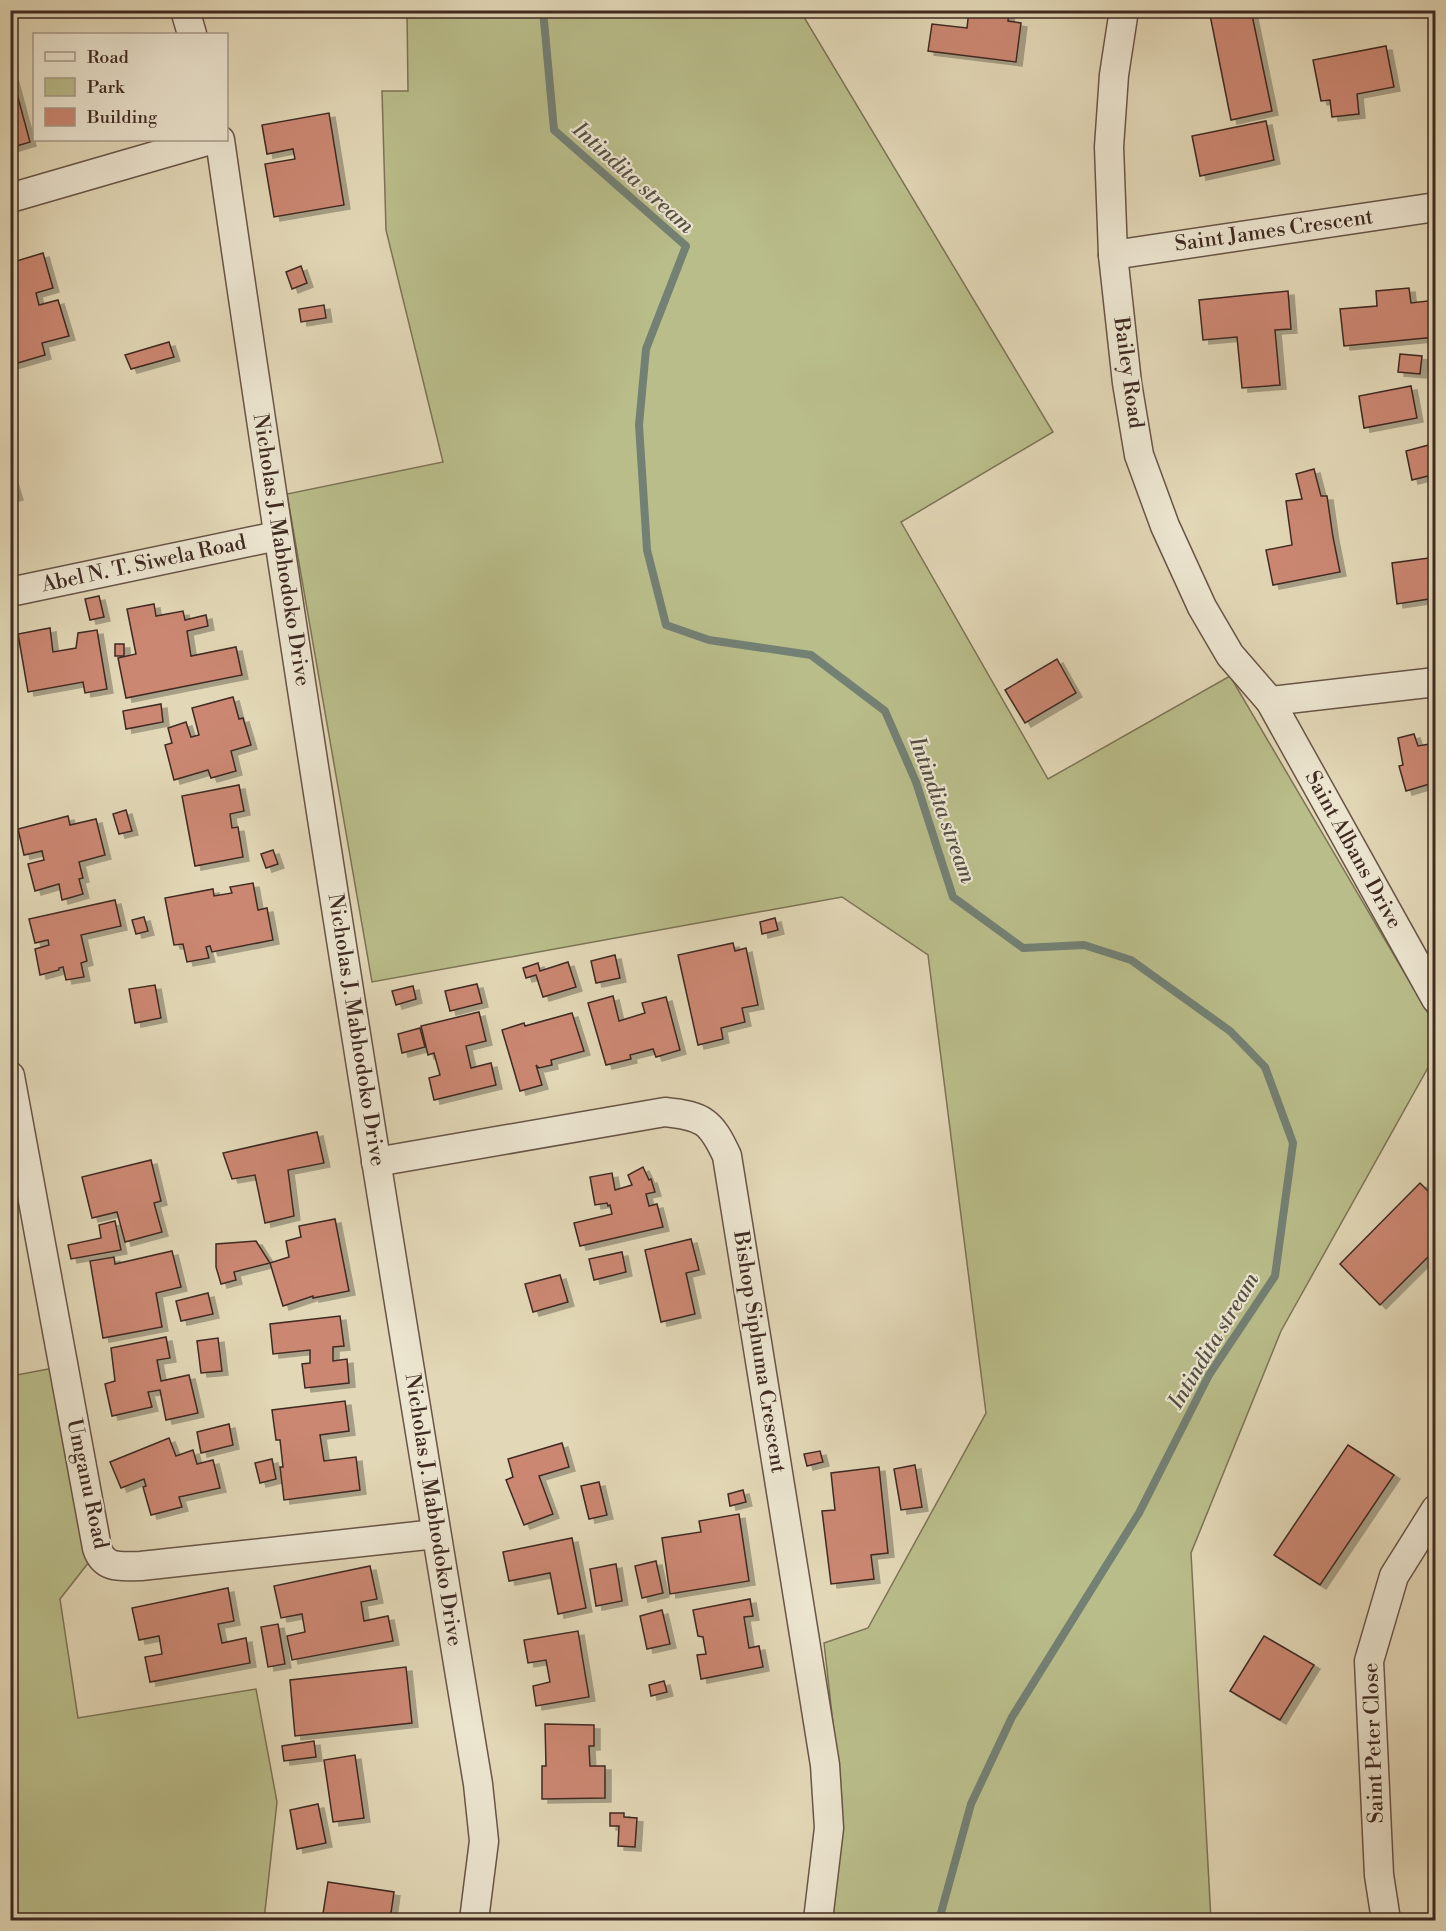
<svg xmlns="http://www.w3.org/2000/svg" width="1446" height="1931" font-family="'Libre Bodoni',serif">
<defs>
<filter id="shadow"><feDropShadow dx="6" dy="4" stdDeviation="0" flood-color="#0004"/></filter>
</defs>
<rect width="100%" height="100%" fill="#e2d7b6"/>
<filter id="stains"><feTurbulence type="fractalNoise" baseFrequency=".00333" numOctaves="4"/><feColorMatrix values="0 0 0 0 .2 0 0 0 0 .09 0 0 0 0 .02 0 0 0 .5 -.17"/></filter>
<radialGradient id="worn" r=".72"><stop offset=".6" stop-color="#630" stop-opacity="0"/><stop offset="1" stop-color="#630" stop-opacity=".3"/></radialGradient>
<g fill="#b9bd8a" stroke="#7c7456" stroke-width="1.5">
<path d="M407 11H808L805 19 1053 432 901 522 1048 779 1230 676 1435 1025V1055L1281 1331 1191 1553 1211 1920H831L842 1804 824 1643 868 1628 986 1413 928 955 842 897 372 982 287 494 443 462 386 230 382 91H408Z"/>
<path d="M54 1368 89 1562 60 1599 78 1718 256 1689 277 1802 264 1920H11V1376Z"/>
</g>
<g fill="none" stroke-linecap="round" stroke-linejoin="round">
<path stroke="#738074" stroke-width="8" d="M543 10 554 130 686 246 646 349 639 425 647 550 666 625 709 640 811 655 885 711 916 782 953 897 1023 948 1084 945 1131 960 1230 1031 1265 1067 1293 1143 1275 1276 1209 1375 1139 1513 1012 1717 971 1804 939 1920"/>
</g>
<g fill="#cb8772" stroke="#3f2a22" stroke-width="1.5" filter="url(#shadow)">
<path d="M969 10H1009L1008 21 1021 23 1016 62 928 51 932 24 967 28Z"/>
<path d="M1209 10H1251L1272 111 1231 120Z"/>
<path d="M1386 46 1394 87 1357 94 1359 114 1332 117 1330 100 1321 101 1313 60Z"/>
<path d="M10 68 30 142 10 148Z"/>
<path d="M329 113 344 205 274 217 265 164 295 159 293 149 267 154 262 125Z"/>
<path d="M1266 121 1274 160 1200 176 1192 136Z"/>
<path d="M43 253 53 288 36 293 39 305 58 300 69 336 42 343 45 355 11 365 10 263Z"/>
<path d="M301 266 307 283 292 289 286 272Z"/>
<path d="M1409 288 1411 303 1436 300V337L1344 346 1340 309 1377 306 1376 291Z"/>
<path d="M1288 291 1291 329 1275 330 1280 385 1242 388 1237 337 1203 340 1199 300Z"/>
<path d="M324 305 326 318 301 322 299 309Z"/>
<path d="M169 342 174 357 131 369 125 355Z"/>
<path d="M1400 354 1422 356 1420 374 1398 372Z"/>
<path d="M1411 386 1417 418 1364 428 1359 396Z"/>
<path d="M1436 443V474L1412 480 1406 451Z"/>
<path d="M1314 469 1321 496H1327L1333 537 1340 572 1273 585 1266 550 1292 545 1286 501 1302 499 1296 474Z"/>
<path d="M10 473 17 496 10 498Z"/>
<path d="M1436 557V588L1429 589V599L1397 604 1392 563Z"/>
<path d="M99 596 104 617 90 620 85 599Z"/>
<path d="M154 604 156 616 183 611 185 620 206 615 208 626 187 631 191 656 236 647 242 675 126 698 118 658 136 654 127 609Z"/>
<path d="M50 628 53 652 76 648 78 633 97 630 107 689 85 693 83 682 28 692 18 634Z"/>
<rect x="115" y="644" width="9" height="12"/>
<path d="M1057 659 1076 693 1025 723 1005 690Z"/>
<path d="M233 697 239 719 243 718 251 745 231 751 236 771 211 778 208 770 174 780 165 745 172 743 168 728 186 722 191 737 199 735 192 708Z"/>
<path d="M161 704 163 722 126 729 123 711Z"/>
<path d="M1414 734 1418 746 1436 743V770L1430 771 1433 783 1406 791 1399 766 1403 765 1398 738Z"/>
<path d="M239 785 244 811 230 814 232 828 238 827 243 857 195 866 182 796Z"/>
<path d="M126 810 132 831 119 834 113 814Z"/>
<path d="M68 816 70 825 96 819 105 855 79 862 83 878 79 879 83 894 62 900 59 884 35 891 28 864 44 860 42 851 24 855 18 829Z"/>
<path d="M273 850 278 864 266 868 261 854Z"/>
<path d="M253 883 258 910 267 908 273 940 212 952 210 946 206 947 209 958 187 962 183 944 174 945 165 898 213 889 214 896 232 893 230 887Z"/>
<path d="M115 900 121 926 81 935 87 961 81 963 84 977 66 980 63 967 59 968V970L40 975 35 949 49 945 48 940 35 943 29 919Z"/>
<path d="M144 917 148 931 136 934 132 920Z"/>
<path d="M775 918 778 930 762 934 760 922Z"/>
<path d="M733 943 735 951 746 948 758 1005 742 1008 745 1022 721 1028 723 1039 698 1045 678 955Z"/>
<path d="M615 955 620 978 596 983 591 961Z"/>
<path d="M568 962 576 987 543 997 536 975 526 978 523 968 538 963 540 971Z"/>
<path d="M477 984 482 1003 450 1011 445 991Z"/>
<path d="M155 985 161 1018 135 1023 129 989Z"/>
<path d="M413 986 416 999 396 1005 392 991Z"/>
<path d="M613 996 619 1021 645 1013 642 1003 666 997 680 1050 656 1057 653 1049 630 1055 631 1059 606 1065 588 1003Z"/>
<path d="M479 1012 486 1041 466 1046 471 1068 491 1063 496 1085 434 1100 429 1078 440 1075 434 1053 428 1055 421 1026Z"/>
<path d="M572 1013 584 1051 551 1060 552 1065 539 1068 536 1065 542 1085 520 1091 502 1030 524 1023 525 1026Z"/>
<path d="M420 1028 425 1047 402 1053 398 1034Z"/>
<path d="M317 1132 324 1163 288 1170 294 1216 265 1223 255 1175 232 1179 223 1153Z"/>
<path d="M151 1160 161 1201 154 1203 162 1232 125 1242 117 1212 92 1218 82 1177Z"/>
<path d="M643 1167 649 1180 651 1179 655 1192 646 1194 649 1206 657 1204 663 1227 580 1246 574 1223 612 1214 610 1205 608 1206 607 1203 595 1205 590 1177 612 1173 615 1190 632 1185 628 1175Z"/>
<path d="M1420 1183 1436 1199V1249L1380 1305 1340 1264Z"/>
<path d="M335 1219 349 1291 313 1298V1296L283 1306 270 1263 289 1257 286 1241 301 1237 299 1226Z"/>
<path d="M115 1221 121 1250 71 1259 68 1245 101 1238 99 1225Z"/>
<path d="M691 1239 699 1270 686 1273 695 1314 661 1322 645 1250Z"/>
<path d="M256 1241 270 1263 234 1272 236 1280 221 1284 216 1267V1244Z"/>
<path d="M172 1251 181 1287 156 1293 162 1327 103 1338 90 1261 114 1257 115 1264Z"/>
<path d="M622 1252 626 1272 594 1280 589 1259Z"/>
<path d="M560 1275 568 1302 533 1312 525 1284Z"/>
<path d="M208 1293 213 1314 181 1321 176 1301Z"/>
<path d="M340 1316 344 1346 333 1347V1361L347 1359 349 1383 305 1388 302 1364 310 1363V1350L273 1354 270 1324Z"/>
<path d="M166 1337 170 1358 157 1360 161 1381 189 1375 198 1413 166 1420 160 1390 148 1392 152 1407 112 1416 105 1384 115 1381 111 1348Z"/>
<path d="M218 1338 222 1371 201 1373 197 1341Z"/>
<path d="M345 1401 349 1431 320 1435 324 1461 356 1457 360 1490 284 1500 280 1467H283L280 1440H276L272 1410Z"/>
<path d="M229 1424 233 1445 201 1453 197 1432Z"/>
<path d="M169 1438 176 1456 193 1450 197 1464 213 1460 220 1488 179 1497 182 1507 151 1515 143 1487 146 1486 144 1479 121 1488 110 1462Z"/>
<path d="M562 1443 569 1467 539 1476 553 1514 524 1525 506 1480 513 1477 508 1459Z"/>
<path d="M1348 1445 1394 1475 1320 1585 1274 1555Z"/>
<path d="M820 1451 823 1462 807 1466 804 1454Z"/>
<path d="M272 1459 276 1479 260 1483 255 1463Z"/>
<path d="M915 1465 922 1507 901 1510 894 1469Z"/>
<path d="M879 1467 888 1553 871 1555 874 1579 831 1584 822 1511 835 1510 831 1473Z"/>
<path d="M599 1482 607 1515 589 1519 581 1486Z"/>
<path d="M743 1490 746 1502 730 1506 728 1494Z"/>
<path d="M739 1514 749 1581 670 1594 662 1538 701 1532 699 1521Z"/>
<path d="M572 1538 586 1608 558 1614 550 1573 509 1581 503 1552Z"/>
<path d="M656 1561 663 1593 642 1598 635 1566Z"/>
<path d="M616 1564 622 1601 596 1606 590 1569Z"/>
<path d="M370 1566 377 1599 361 1602 364 1621 388 1616 393 1641 292 1660 287 1636 305 1632 302 1614 281 1618 274 1586Z"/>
<path d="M228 1588 234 1621 218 1624 222 1643 246 1638 250 1663 150 1682 145 1657 162 1654 159 1636 139 1640 132 1608Z"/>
<path d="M750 1599 753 1616 744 1617 749 1648 759 1646 763 1667 701 1679 697 1655 706 1654 703 1637 698 1636 693 1610Z"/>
<path d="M662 1610 670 1644 647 1649 640 1616Z"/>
<path d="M278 1624 285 1664 268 1667 261 1627Z"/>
<path d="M578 1631 589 1697 536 1706 533 1686 550 1682 546 1660 528 1663 524 1640Z"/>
<path d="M1264 1636 1314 1665 1280 1720 1230 1691Z"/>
<path d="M406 1667 412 1723 295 1736 290 1680Z"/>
<path d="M664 1681 667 1692 651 1696 649 1685Z"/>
<path d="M545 1724 594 1725V1746H589L590 1766H605V1798L542 1799V1766H546Z"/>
<path d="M314 1741 316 1757 284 1761 282 1746Z"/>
<path d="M355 1755 364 1818 333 1822 324 1760Z"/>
<path d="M318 1804 326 1843 297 1849 290 1810Z"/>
<path d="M610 1813H624V1817L637 1818 635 1847 618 1846 619 1826H610Z"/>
<path d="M328 1882 394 1892 390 1920H322Z"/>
</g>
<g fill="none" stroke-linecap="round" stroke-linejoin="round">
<defs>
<g id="minor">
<path d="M185 10 192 34"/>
<path d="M1124 10 1114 75 1109 147 1113 255 1127 383 1139 455 1165 526 1202 607 1230 655 1270 701 1436 999"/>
<path d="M220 140C299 689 387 1237 478 1784L484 1841 474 1920"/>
<path d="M10 198 210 140"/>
<path d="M1113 255 1436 207"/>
<path d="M10 592 277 536"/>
<path d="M1270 701 1436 682"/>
<path d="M10 1076 97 1548C104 1570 122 1566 141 1566L436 1534"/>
<path d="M376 1162 665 1112C703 1116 711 1121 727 1156L825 1765 829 1828 818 1920"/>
<path d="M1386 1920 1379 1875 1369 1661 1394 1576 1436 1509"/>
</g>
</defs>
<use href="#minor" stroke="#685547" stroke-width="31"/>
<use href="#minor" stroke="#ece5d0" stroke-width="28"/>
</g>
<g text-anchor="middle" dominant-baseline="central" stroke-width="4.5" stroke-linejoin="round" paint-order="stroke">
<g font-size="21" fill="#3f2a22" stroke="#ece5d0">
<text transform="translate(1274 231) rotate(-8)">Saint James Crescent</text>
<text transform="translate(1128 373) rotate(82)">Bailey Road</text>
<text transform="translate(281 550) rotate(81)">Nicholas J. Mabhodoko Drive</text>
<text transform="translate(144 564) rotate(-12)">Abel N. T. Siwela Road</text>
<text transform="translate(1353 850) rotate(61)">Saint Albans Drive</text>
<text transform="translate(356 1030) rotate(81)">Nicholas J. Mabhodoko Drive</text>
<text transform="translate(759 1352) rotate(81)">Bishop Siphuma Crescent</text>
<text transform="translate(87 1484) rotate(78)">Umganu Road</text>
<text transform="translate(433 1510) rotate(81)">Nicholas J. Mabhodoko Drive</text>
<text transform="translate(1374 1743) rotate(-92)">Saint Peter Close</text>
</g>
<g font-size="22" font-style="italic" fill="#544e44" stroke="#ece5d0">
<text transform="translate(633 178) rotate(42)">Intindita stream</text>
<text transform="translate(942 810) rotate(70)">Intindita stream</text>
<text transform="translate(1214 1341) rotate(-59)">Intindita stream</text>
</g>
</g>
<rect width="1446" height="1931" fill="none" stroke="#e2d7b6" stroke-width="36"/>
<rect x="12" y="12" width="1422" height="1907" fill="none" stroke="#3f2a22" stroke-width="3"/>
<rect x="18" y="18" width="1410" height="1895" fill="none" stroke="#3f2a22" stroke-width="1.5"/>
<rect x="33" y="33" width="195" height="108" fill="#ece5d0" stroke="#a79a8a" stroke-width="1.5"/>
<rect x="45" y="52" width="30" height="9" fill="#ece5d0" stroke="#a79a8a" stroke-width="1.5"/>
<text x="87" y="63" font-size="18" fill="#3f2a22">Road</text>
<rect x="45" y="78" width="30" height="18" fill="#b9bd8a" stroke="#a79a8a" stroke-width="1.5"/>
<text x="87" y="93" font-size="18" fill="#3f2a22">Park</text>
<rect x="45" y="108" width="30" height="18" fill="#cb8772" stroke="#a79a8a" stroke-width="1.5"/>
<text x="87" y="123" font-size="18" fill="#3f2a22">Building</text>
<rect width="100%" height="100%" filter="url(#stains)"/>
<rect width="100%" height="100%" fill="url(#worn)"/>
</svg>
